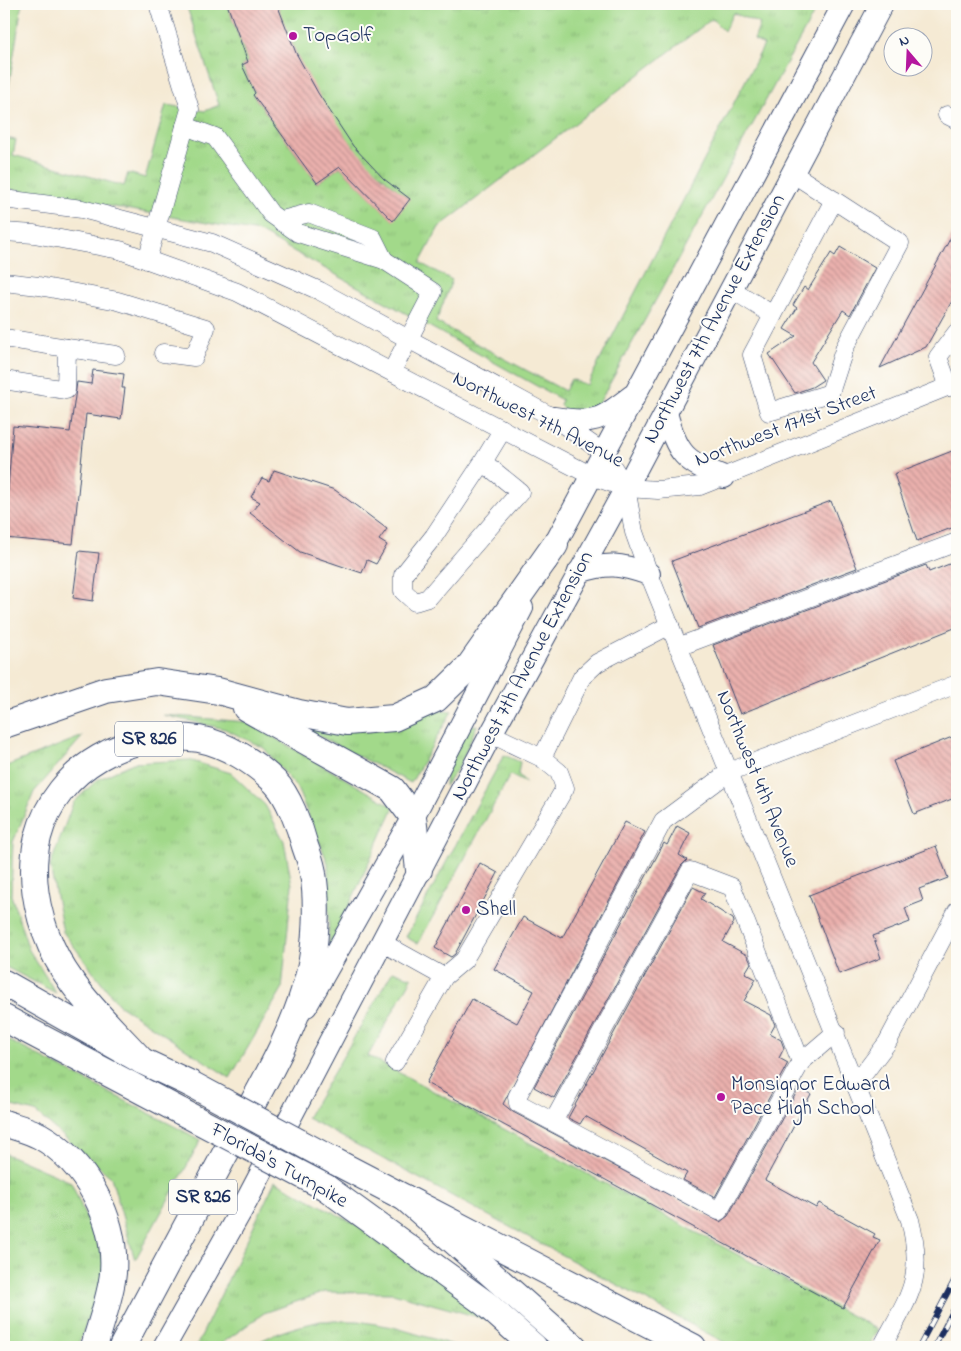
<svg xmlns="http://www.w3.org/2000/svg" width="961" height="1351" font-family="'Indie Flower',sans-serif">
<defs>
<pattern id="grass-tufts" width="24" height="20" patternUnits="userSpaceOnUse" patternTransform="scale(1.25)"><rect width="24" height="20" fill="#a2d98a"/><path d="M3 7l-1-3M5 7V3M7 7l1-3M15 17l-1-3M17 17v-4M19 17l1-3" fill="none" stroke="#8bbb7a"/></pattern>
<pattern id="building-back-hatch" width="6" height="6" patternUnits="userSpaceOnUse" patternTransform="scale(1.25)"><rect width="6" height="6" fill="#ebb1ad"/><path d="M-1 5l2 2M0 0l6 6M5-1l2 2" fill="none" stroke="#be9090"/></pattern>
</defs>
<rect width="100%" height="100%" fill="#fdfcf7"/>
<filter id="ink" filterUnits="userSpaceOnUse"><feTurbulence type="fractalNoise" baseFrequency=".02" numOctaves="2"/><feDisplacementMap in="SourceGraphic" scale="10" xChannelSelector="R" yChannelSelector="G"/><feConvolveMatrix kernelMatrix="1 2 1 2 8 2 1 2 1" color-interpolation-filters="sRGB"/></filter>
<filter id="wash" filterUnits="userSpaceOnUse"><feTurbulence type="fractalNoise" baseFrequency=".0096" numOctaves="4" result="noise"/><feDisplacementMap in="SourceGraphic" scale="20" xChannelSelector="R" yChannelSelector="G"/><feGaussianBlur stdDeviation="1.12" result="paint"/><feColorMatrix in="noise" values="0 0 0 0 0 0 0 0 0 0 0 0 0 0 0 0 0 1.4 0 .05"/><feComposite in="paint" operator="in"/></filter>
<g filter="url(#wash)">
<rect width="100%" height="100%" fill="#f5ead4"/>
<g fill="url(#grass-tufts)" stroke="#5e8474" fill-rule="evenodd">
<path d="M4 4H22L4 116Z"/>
<path d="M186 4H227L248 62 242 65 255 93 253 95 317 183 340 167 393 220 409 199C389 183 369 166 353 146 321 107 292 52 277 4H819L599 403 589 411 564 410 560 405 562 400 259 232 4 188V138L16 140 13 155 124 186 128 173 145 178 166 105 205 111 219 105ZM733 13 760 24 754 40 764 45 587 385 571 379 565 391 436 322 452 280 420 263 439 227 712 19 724 31Z"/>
<path d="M443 710 452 711 411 783 297 725Z"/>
<path d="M163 715 247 722 394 807 329 950 328 863 297 788 264 748 225 729Z"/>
<path d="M477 725 460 765 445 786 446 770 469 726Z"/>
<path d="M83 736 34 792 13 842 11 895 29 950 56 993 4 966V767Z"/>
<path d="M504 755 520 762 518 774 526 783 510 775 418 944 406 937Z"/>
<path d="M189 760 231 773 265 805 284 841 292 885 282 989 230 1078 118 1004 63 932 50 866 73 803 97 780 133 763Z"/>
<path d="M393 971 412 978 368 1056 878 1330 867 1347H733L307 1118Z"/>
<path d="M4 1038 201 1140 135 1260 111 1177 35 1112 4 1104Z"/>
<path d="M4 1153 71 1182 108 1269 77 1347H4Z"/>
<path d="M275 1181 585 1347 393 1293 325 1292 264 1313 217 1347H196Z"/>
<path d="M321 1321H358L393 1327 460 1347H250C272 1333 295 1327 321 1321Z"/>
</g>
<g id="blocks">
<g fill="url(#building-back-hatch)">
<path d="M227 4H277L296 53 318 93 353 146 384 179 410 199 393 221 340 167 317 183 253 95 255 93 242 65 248 62Z"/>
<path d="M957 226V292L926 347 880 368Z"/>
<path d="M840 247 875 268 850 315 843 310 811 362 823 380 812 387 795 393 769 354 796 336 784 329 797 308 793 305 804 287 808 290 831 253 835 256Z"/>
<path d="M93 370 124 374 122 388H125L121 419 86 414 73 544 4 538 13 426 70 432 77 382 91 384Z"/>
<path d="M957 449V526L917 541 894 474Z"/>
<path d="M274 470 335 490 387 529 379 540 387 545 376 564 367 560 362 573 300 552 250 513 260 502 251 497 262 478 269 481Z"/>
<path d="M831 501 857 568 698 628 672 561Z"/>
<path d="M79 551 99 553 93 601 73 598Z"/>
<path d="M957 561V627L740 714 713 645 926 565 929 572Z"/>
<path d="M957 735V797L914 814 893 761Z"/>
<path d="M625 822 645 832 503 1104 513 1112 720 1222 728 1216 799 1088 811 1094 765 1180 816 1208 819 1203 875 1234 873 1237 880 1240 843 1308 426 1083 472 999 517 1023 534 991 494 969 523 917 562 938Z"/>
<path d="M677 826 690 833 679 855 687 860 681 866 554 1098 534 1087 664 843 667 845Z"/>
<path d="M936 846 948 878 919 889 923 901 905 908 910 922 873 936 881 958 839 974 809 895Z"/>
<path d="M480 863 498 873 455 954 451 957 435 948Z"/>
<path d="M693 887 705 893 701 899 733 919 734 922 723 942 747 955 751 963 745 973 756 979 744 1001 771 1015 775 1025 770 1034 781 1040 784 1048 779 1058 788 1063 715 1197 683 1180 687 1173 585 1116 580 1124 568 1118Z"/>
</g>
</g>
</g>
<g filter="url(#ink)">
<use href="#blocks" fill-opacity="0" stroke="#3c4b70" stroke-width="1"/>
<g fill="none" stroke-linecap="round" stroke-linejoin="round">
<defs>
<g id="minor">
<path d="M947 115 957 120"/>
<path d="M185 126 215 137 271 214 298 233 384 260 433 292 392 371"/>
<path d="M792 173 900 243 845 347 830 393 769 412 752 355 834 200"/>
<path d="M4 199 82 209 212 243 320 291 554 418 604 453 626 488 634 532 649 574 910 1220C925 1280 909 1296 882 1347"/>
<path d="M283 223 286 219 309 213 373 238 384 260"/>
<path d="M4 232 34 234 120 250 237 292 592 476 626 488 658 490 700 486 957 383"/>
<path d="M147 260 190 109 158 4"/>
<path d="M4 282 39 286 118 301 206 328 194 357 163 353"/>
<path d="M731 289 773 315"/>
<path d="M4 338 67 348"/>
<path d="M4 380 66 390 67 348 116 355"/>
<path d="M949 387 938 357 957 332"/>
<path d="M483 462 434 536 403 575V591L415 602 428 598 520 492 483 462 503 429"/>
<path d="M678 647 957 542"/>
<path d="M542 758 582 677 597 663 670 625"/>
<path d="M381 942 444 977"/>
<path d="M395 1062 444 977 464 960 565 788 559 772 542 758 491 734"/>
<path d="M801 1062 836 1032"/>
<path d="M856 1084 887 1043 957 911"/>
<path d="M553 1122 690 871 732 887 801 1062 719 1211 518 1103 517 1097 663 821 729 772 957 684"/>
</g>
<g id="major">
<path d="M666 413C678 454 683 461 724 477"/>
<path d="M554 418C595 424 599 421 632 396"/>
<path d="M546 561 844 4"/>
<path d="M579 572C608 562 620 564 649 574"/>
<path d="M306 1006 413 817 522 608"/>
<path d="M164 1347 247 1200 491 734 626 488 882 4"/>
</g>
<g id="highway">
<path d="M246 708 392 789 413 817 419 870"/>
<path d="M4 725 106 690 157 682 218 691 299 713 347 722 394 718 436 699 468 668 555 545"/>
<path d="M4 983 142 1061 191 1084"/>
<path d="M4 1018 182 1112"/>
<path d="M4 1123C15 1127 29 1130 40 1136 86 1162 117 1220 113 1273 111 1296 100 1325 94 1347"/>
<path d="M334 1161 405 1198 574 1347"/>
<path d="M325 1187 486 1304 534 1347"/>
<path d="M405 1198 693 1347"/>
<path d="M122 1347C159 1278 196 1209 233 1139 262 1086 294 1033 309 974 316 947 318 901 313 874 312 864 308 855 305 846 300 827 288 795 275 782 256 763 226 744 199 739 130 728 56 767 38 837 29 873 36 912 51 946 70 990 110 1026 142 1061"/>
</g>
</defs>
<use href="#minor" stroke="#3c4b70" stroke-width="19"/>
<use href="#major" stroke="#3c4b70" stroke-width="24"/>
<use href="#highway" stroke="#3c4b70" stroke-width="28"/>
<use href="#minor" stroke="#fff" stroke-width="18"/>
<use href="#major" stroke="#fff" stroke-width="22"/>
<use href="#highway" stroke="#fff" stroke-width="26"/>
<defs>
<g id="rail">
<path d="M919 1347 957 1275"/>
<path d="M934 1347 957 1303"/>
</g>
</defs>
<use href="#rail" stroke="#1b2f5e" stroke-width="5.5"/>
<use href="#rail" stroke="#fdfcf7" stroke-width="4" stroke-dasharray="11" stroke-linecap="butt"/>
<defs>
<g id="highway-bridge">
<path d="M191 1084 334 1161"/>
<path d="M182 1112 325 1187"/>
</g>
</defs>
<use href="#highway-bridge" stroke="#3c4b70" stroke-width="28" stroke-linecap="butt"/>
<use href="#highway-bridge" stroke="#fff" stroke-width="26"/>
</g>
</g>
<g fill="#b5179e" stroke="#fdfcf7" stroke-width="2">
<circle cx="293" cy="36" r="5"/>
<circle cx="466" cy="910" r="5"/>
<circle cx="721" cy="1097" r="5"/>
</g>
<g text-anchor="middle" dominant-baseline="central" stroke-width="4" stroke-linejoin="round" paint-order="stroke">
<g fill="#fdfcf7" stroke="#5f6c8c" stroke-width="1">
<rect x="115" y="721.5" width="68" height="35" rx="4"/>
<rect x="169" y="1179.5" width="68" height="35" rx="4"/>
</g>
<g font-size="20" font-weight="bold" fill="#1b2f5e">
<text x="149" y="739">SR 826</text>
<text x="203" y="1197">SR 826</text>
</g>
<g font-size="21" fill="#1b2f5e" stroke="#fdfcf7" text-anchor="start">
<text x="303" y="36">TopGolf</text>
<text x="476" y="910">Shell</text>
<text x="731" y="1085">Monsignor Edward<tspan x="731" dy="24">Pace High School</tspan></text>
</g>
<g font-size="21" fill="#1b2f5e" stroke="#fdfcf7">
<text transform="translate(715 319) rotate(-62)">Northwest 7th Avenue Extension</text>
<text transform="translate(538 420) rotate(27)">Northwest 7th Avenue</text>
<text transform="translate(786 427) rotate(-21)">Northwest 171st Street</text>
<text transform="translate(523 676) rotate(-62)">Northwest 7th Avenue Extension</text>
<text transform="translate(757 779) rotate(68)">Northwest 4th Avenue</text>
<text transform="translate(279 1166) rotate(29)">Florida's Turnpike</text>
</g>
</g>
<rect width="961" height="1351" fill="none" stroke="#fdfcf7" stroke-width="20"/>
<g transform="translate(908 52) rotate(341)"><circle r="24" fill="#fdfcf7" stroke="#a3aaba"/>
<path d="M0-4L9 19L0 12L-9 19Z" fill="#b5179e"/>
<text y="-8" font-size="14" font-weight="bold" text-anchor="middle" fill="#1b2f5e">N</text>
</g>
</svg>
